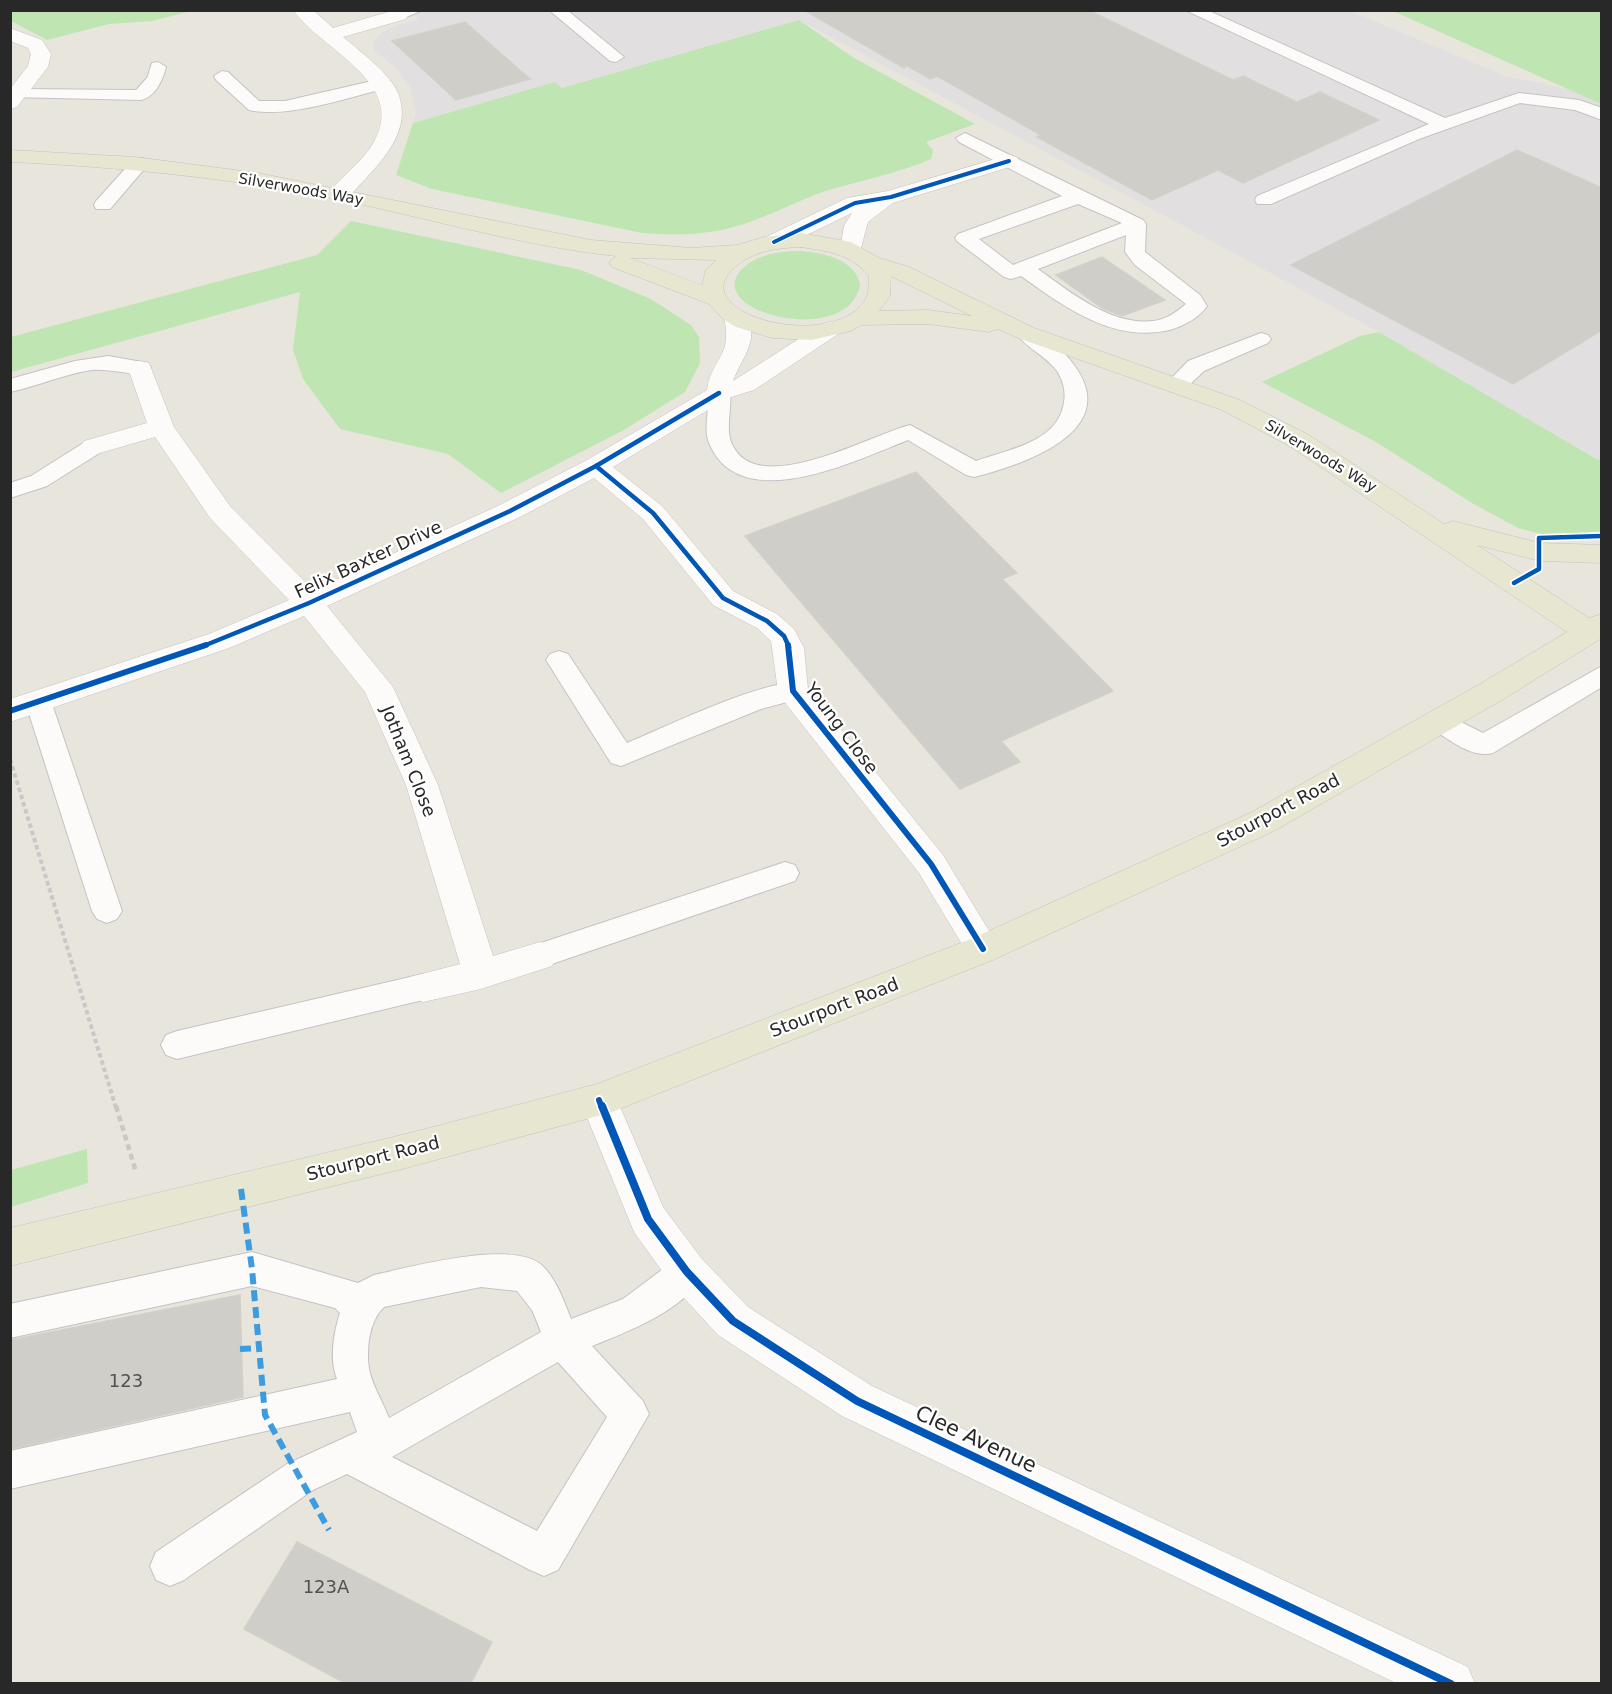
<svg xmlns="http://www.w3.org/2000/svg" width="1612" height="1694" font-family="'DejaVu Sans',sans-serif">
<rect width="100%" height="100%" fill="#e8e5dc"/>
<path fill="#e2dfe0" d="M408 10 1350 11 1505 76 1573 90 1601 102V458L1598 460 1379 332 1182 225 799 20 562 88 554 82 413 123 416 112 410 87 398 70 374 50 373 43 379 35 390 28 419 19Z"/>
<g fill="#bfe6b2">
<path d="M10 11 11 10 191 11 152 21 109 24 47 40 11 21Z"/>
<path d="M1393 11H1601V104Z"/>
<path d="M799 20 854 58 975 124 926 142 933 150 931 159C899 173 863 180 829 190 803 198 778 212 752 221 716 235 680 236 642 233L432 189 396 175 413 123 555 82 562 88Z"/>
<path d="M351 221 581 270 651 299 691 325 699 337 700 363 685 392 622 431 501 493 448 454 340 429 303 379 293 350 300 292 11 372V337L317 255Z"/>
<path d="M801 251C824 253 855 259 860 285 848 350 696 311 744 267 759 254 781 251 801 251Z"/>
<path d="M1379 332 1598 460 1601 458V532L1550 536 1518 528 1472 503 1376 442 1262 382 1360 336Z"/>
<path d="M87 1149 88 1183 11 1207V1170Z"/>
</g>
<g fill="#d0cec8" stroke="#d2d0c9" stroke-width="1.5">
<path d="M804 10H1088L1233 80 1243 76 1297 102 1320 92 1379 120 1243 183 1218 170 1152 200 1037 137 1041 135 937 76 930 79 906 65 904 68Z"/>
<path d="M465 22 530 79 456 100 392 41Z"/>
<path d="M1517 150 1602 188V330L1513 384 1291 265Z"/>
<path d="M1102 257 1165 300 1122 316 1102 308 1056 275Z"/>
<path d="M916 472 1017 573 1002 579 1113 691 1001 741 1020 762 960 789 745 536Z"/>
<path d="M240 1295 243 1397 10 1449V1340Z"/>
<path d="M297 1542 492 1642 471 1683H345L244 1629Z"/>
</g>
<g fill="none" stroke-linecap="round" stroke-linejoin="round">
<defs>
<g id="lane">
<path d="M423 10 399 20 391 15 397 10Z"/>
<path d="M549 10H567L624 57 616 62 610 61Z"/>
<path d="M1185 10H1207L1445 118 1519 93 1579 100 1602 108V120L1575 110 1520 103 1419 139 1271 204H1257L1255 200 1257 196 1429 124Z"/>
<path d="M158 62 166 67C163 80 155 97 141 100L10 97 11 90 17 89 136 90 147 78 152 63Z"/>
<path d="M222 71 228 72 259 101H285L381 79 389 84 387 88C349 97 287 119 249 110L216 80 214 76Z"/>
<path d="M965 133 1143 220 1146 224 1145 252 1200 295 1207 306C1200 317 1185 325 1173 329 1116 345 1066 308 1021 276L1011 279 1004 277 958 242 955 238 958 234 1062 196 959 142 956 138ZM1078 204 1122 223 1013 265 979 239ZM1126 235 1125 252 1135 265 1186 304C1176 312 1166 320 1153 321 1111 326 1070 292 1038 269Z"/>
<path d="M140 158 146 159 149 163 146 167 110 209H96L94 205 96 201 134 159Z"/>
<path d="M1026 327 1033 329C1047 340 1064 350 1074 365 1124 432 1021 465 974 477L966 475 908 440C857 460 740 518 709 443 703 428 710 409 708 393L711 388H727L730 393C732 409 725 429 732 444 756 500 870 435 910 425L976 461C1007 450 1059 442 1064 402 1066 392 1063 380 1057 371 1046 356 1026 348 1016 333L1019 329Z"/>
<path d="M1261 333 1268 335 1271 339 1268 343 1204 371 1185 389H1169L1166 384 1188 361Z"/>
<path d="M108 356 148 363 151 368 148 373C132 376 110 368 92 370 64 374 38 386 10 392V379L75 361Z"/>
<path d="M93 440 101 442 104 447 101 452 47 486 10 498V483L31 476 85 442Z"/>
<path d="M559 651 568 654 627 743C661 729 772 675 802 684L806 691 802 698 761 709 621 766 611 763 546 660 550 654Z"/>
<path d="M1602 666V687L1493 753C1471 759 1448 738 1430 728L1426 721 1430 714 1439 711 1483 733Z"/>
<path d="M38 692 47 694 51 701 122 911 117 919 107 923 97 919 92 911 25 701 29 694Z"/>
<path d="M785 862 795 865 799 873 795 881 540 968 529 965 525 956 529 947Z"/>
<path d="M423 974 434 978 438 987 434 996 423 1000 177 1059 166 1055 161 1045 166 1035 177 1031Z"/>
<path d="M252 1252 358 1283 374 1275C411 1267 507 1241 539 1263 555 1275 564 1301 571 1319L623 1299 675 1260 687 1255 699 1260 704 1272C688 1309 627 1332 592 1346L643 1401 649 1414 558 1570 544 1576 530 1570 347 1474 313 1490 184 1580 170 1586 156 1580 150 1566 156 1552 287 1464 357 1432 350 1412 10 1489V1451L337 1379C329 1359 334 1332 340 1313L335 1308 252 1286 10 1338V1304ZM481 1287 517 1291 532 1310 541 1332 389 1418C383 1402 372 1385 369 1369 366 1349 369 1321 384 1307ZM558 1362 607 1417 537 1531 392 1457Z"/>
</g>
<g id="street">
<path d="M293 10H313L333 28 395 10 406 11 408 15 406 19 343 37C358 50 391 74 398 93 415 136 372 170 347 199H331L328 194C341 176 363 162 374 142 408 82 321 50 293 10Z"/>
<path d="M10 28 42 40 51 54 48 67 17 107 10 109V89L28 66 31 54 28 48 10 41Z"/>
<path d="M1009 155 1016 157 1020 161 1016 165 893 203 868 222 859 255H843L840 250 844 226 852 213 782 247H766L763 242 766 237 847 198 888 191Z"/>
<path d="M736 311 744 313C762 338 742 357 733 381L822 324 830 322 838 324 842 329 838 334 754 390 728 398 613 467 663 507 733 591 777 614 794 629 804 648 808 689 943 855 1000 949 995 959 983 963 971 959 919 873 782 699 778 691 771 641 757 628 713 605 643 519 594 478 520 517 327 606 393 687 438 785 493 956 540 942 552 946 557 956 552 966 481 989 423 1002 410 997 405 987 410 977 460 964 406 785 365 692 304 616 229 648 10 722V699L209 634 289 600 210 518 155 437 93 455 84 453 80 447 84 441 147 423 128 368 131 363 140 361 149 363 174 427 230 506 313 590 500 505 587 460 707 390C712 357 733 357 724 318L728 313Z"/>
<path d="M599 1084 612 1088 663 1207 701 1258 748 1307 872 1386 1468 1667 1475 1684H1398L842 1416 718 1335 673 1286 634 1232 580 1100 586 1088Z"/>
</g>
<path id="primary" d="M10 150 135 157 258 173 591 240 692 248 737 245 764 237 801 233 851 242 879 258 909 267 1034 328 1240 400 1309 435 1444 524 1453 521 1540 543 1602 545V563L1540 561 1477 545 1589 618 1602 614V638L1502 700 1274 831 995 959 612 1112 410 1167 10 1266V1228L410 1133 597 1084 971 939 1250 813 1480 684 1567 632 1291 447 1222 410 1018 338 998 329 989 332 928 324 861 325 851 331 811 340 772 338 736 327 723 319 709 304 612 267 609 262 616 256C522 246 432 219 340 200 231 178 121 167 10 162ZM801 247C827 251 853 254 869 277 868 283 869 291 867 296 839 355 684 315 733 269 752 251 776 248 801 247ZM630 258 716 260 706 270 702 285ZM891 276 893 277 972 316 928 310 879 311 890 296Z"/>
</defs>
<use href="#lane" stroke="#c4c3c3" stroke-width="2"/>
<use href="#street" stroke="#c4c3c3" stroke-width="1"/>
<use href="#primary" stroke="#c4c2bf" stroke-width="1"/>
<path stroke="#c9c8c7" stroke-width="4" stroke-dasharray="4.5 3" stroke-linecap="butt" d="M10 759 116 1108"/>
<path stroke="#c9c8c7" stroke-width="4.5" stroke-dasharray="6 4" stroke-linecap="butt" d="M116 1106 136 1172"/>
<use href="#lane" fill="#fcfbfa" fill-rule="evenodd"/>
<use href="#street" fill="#fcfbfa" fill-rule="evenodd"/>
<use href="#primary" fill="#e7e6d1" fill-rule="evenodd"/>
<g stroke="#3d9ce0" stroke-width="6" stroke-dasharray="11 6" stroke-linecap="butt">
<path d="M241 1189 252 1269 265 1415 329 1530"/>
<path d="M240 1349 258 1348"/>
</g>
<defs>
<path id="cycleway-far3" d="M774 242 855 203 891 197 1009 161"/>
<g id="cycleway-far2">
<path d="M596 466 653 513 723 598 767 621 784 636 789 647"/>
<path d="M1514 583 1539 569V538L1602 536"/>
<path d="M201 647 309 603 510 511 596 466 719 393"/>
</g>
<g id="cycleway-far1">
<path d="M788 645 793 691 931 864 983 949"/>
<path d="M10 711 206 645"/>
<path d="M599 1100 602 1108"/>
</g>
<path id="cycleway" d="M602 1106 648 1219 687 1272 733 1321 857 1401 1451 1684"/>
</defs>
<use href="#cycleway-far3" stroke="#fff" stroke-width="6"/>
<use href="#cycleway-far2" stroke="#fff" stroke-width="8"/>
<use href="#cycleway-far1" stroke="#fff" stroke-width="10"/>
<use href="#cycleway" stroke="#fff" stroke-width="11"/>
<use href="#cycleway-far3" stroke="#0057b8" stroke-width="4"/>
<use href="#cycleway-far2" stroke="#0057b8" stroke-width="4.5"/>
<use href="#cycleway-far1" stroke="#0057b8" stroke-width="6"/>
<use href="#cycleway" stroke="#0057b8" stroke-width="8"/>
</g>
<g text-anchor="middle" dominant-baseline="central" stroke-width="4.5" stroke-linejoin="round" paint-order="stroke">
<g font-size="15" fill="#282828" stroke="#fff">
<text transform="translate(301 189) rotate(10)">Silverwoods Way</text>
<text transform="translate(1321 456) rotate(31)">Silverwoods Way</text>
</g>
<g font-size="18" fill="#282828" stroke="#fff">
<text transform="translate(368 559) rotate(-25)">Felix Baxter Drive</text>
<text transform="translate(842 728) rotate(53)">Young Close</text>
<text transform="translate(409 761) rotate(68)">Jotham Close</text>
<text transform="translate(1278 810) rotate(-28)">Stourport Road</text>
<text transform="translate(834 1007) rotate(-21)">Stourport Road</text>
<text transform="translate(373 1158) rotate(-14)">Stourport Road</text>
</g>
<g font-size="18" fill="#535251">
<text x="126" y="1380">123</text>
<text x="326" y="1586">123A</text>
</g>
<g font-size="21" fill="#282828" stroke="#fff">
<text transform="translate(976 1439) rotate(25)">Clee Avenue</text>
</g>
</g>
<rect width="1612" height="1694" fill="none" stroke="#282828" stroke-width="24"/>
</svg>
